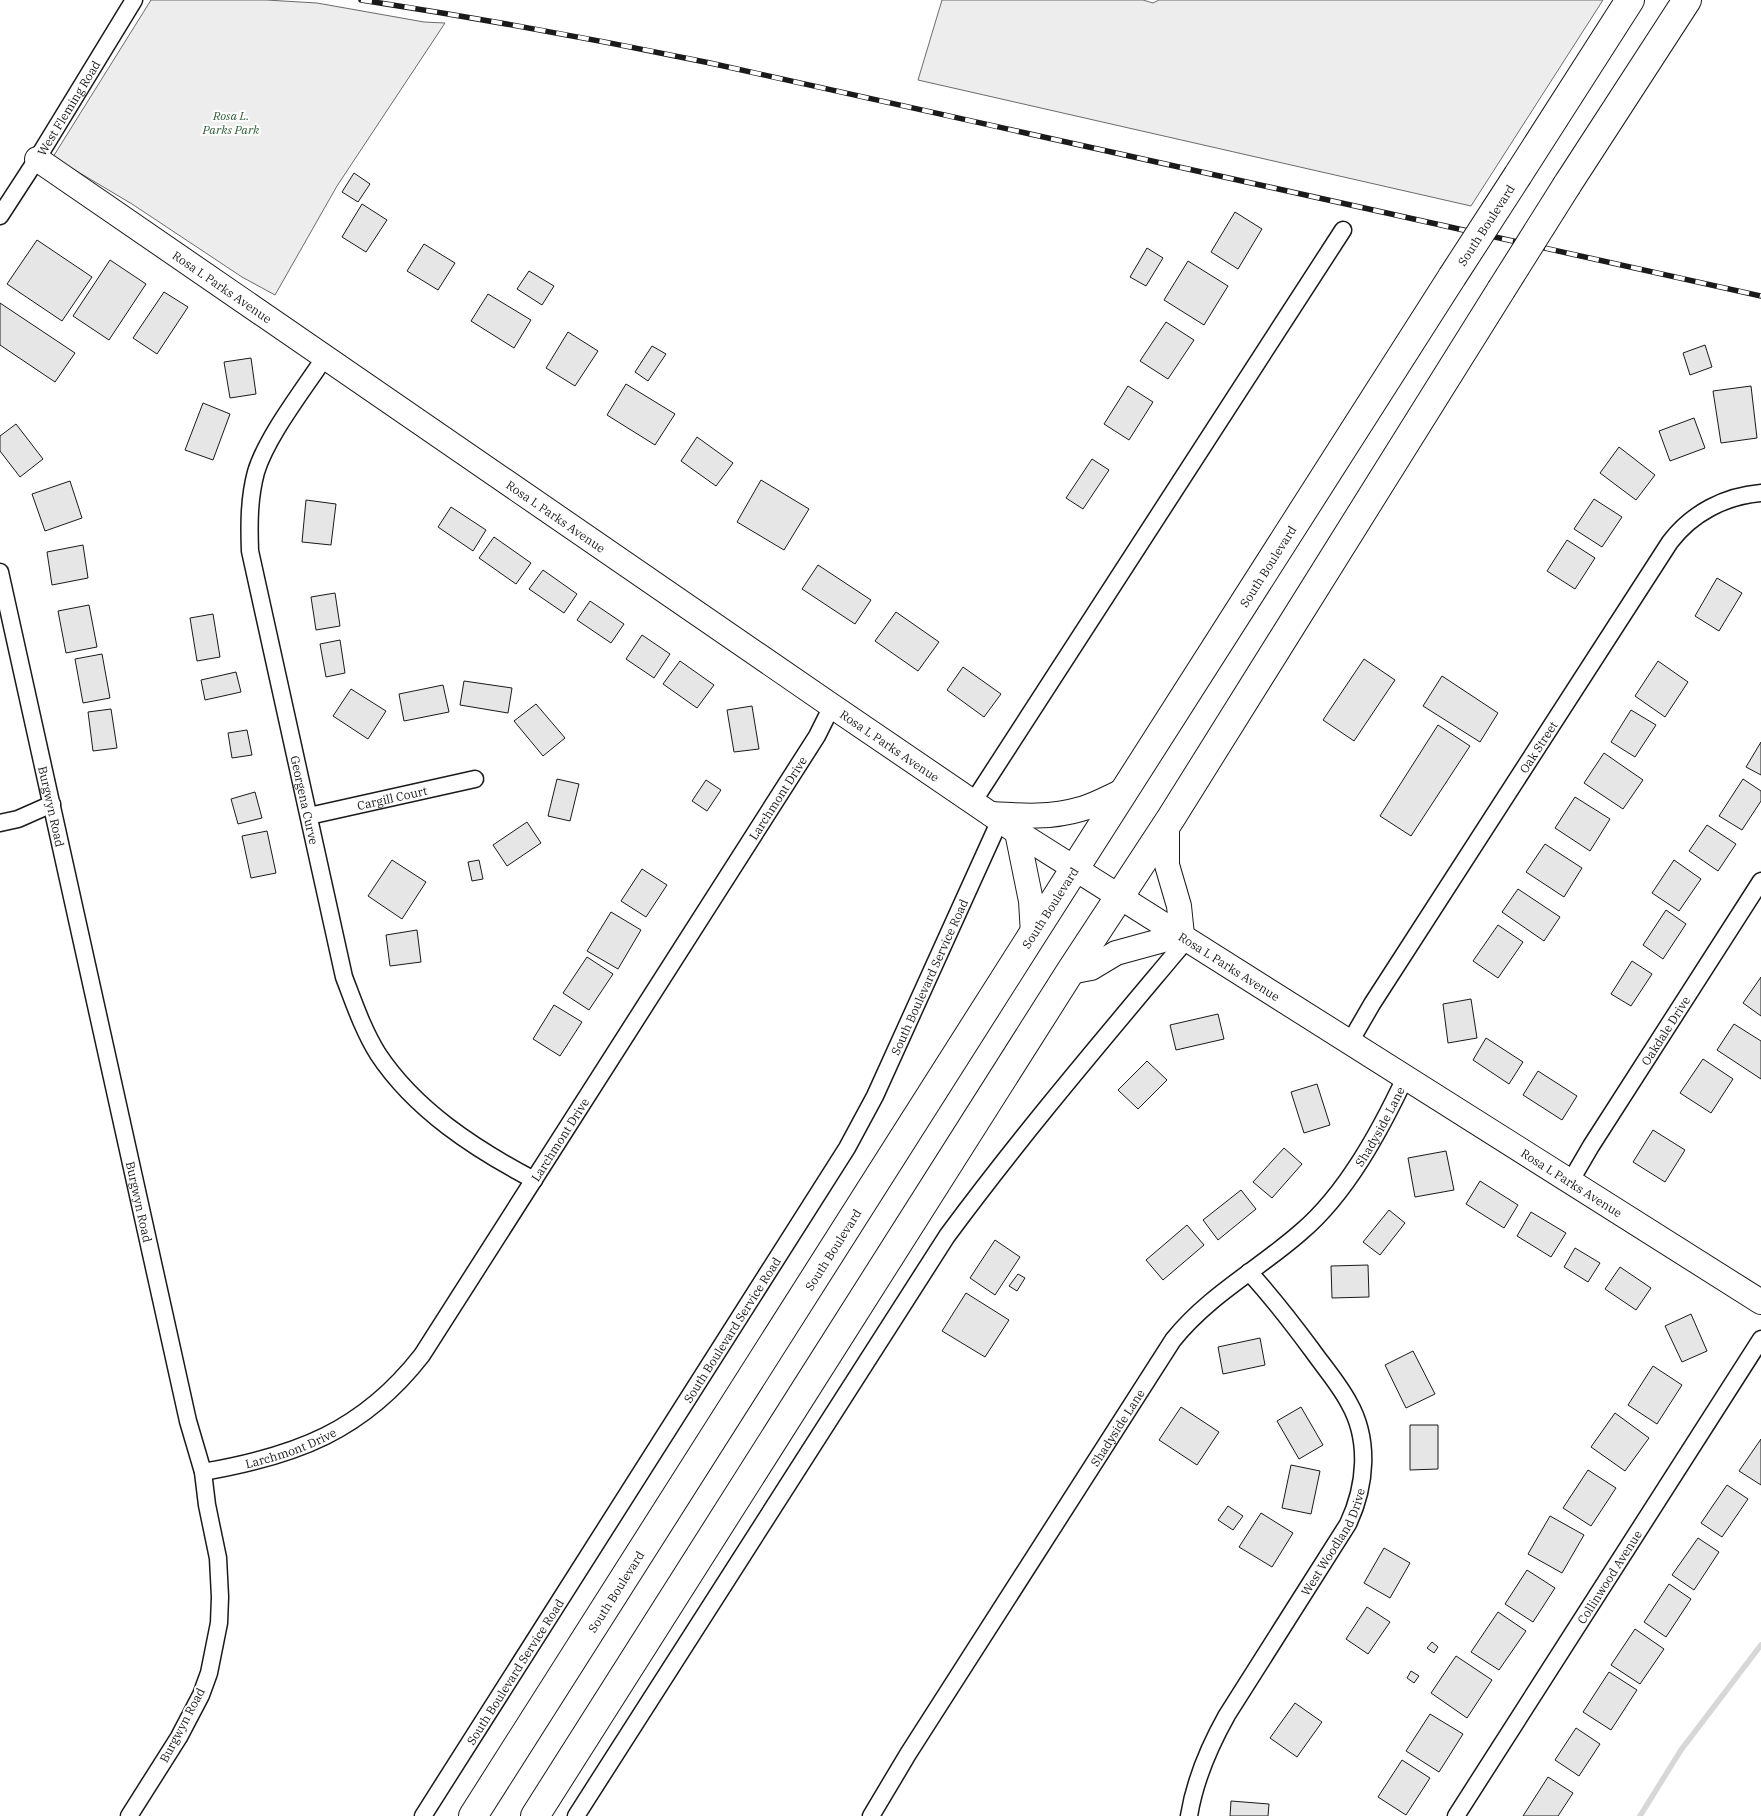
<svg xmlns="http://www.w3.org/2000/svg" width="1761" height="1816" font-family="'IBM Plex Serif',serif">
<rect width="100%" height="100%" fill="#fff"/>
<g fill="#ededed" stroke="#6a6a6a">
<path d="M151 0H266L317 3 424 22 445 23 337 186 275 295 242 277 132 204 53 157Z"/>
<path d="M942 0H1143L1153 3 1159 0H1603L1471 206 918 80Z"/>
</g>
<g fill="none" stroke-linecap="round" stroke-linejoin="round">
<path stroke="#d7d7d7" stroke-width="5.5" d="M1640 1816 1681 1750 1761 1645"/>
</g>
<g fill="#e6e6e6" stroke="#1a1a1a">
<path d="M354 173 370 184 358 202 342 192Z"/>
<path d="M362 204 387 220 366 252 342 237Z"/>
<path d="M1235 212 1262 229 1238 269 1211 252Z"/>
<path d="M37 240 92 277 62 321 7 284Z"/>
<path d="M424 244 455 263 438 290 407 271Z"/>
<path d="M1147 248 1163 258 1146 286 1130 277Z"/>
<path d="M110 260 146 284 109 340 73 316Z"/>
<path d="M1188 261 1228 286 1204 325 1164 300Z"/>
<path d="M529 271 554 286 542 305 517 289Z"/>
<path d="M164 292 188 307 157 354 133 338Z"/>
<path d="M488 294 531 320 514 348 471 321Z"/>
<path d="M0 303 75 353 55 382 0 345Z"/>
<path d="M1166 322 1194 340 1168 379 1140 361Z"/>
<path d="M568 332 598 351 575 386 546 368Z"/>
<path d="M1705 345 1712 367 1690 375 1683 353Z"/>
<path d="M652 346 666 354 648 381 635 372Z"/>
<path d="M251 358 256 394 230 398 224 362Z"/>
<path d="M626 384 675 414 655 445 607 415Z"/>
<path d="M1128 386 1153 402 1129 440 1104 424Z"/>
<path d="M1751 386 1757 438 1721 443 1713 391Z"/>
<path d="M203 403 230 414 213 460 185 450Z"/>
<path d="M1694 418 1705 448 1670 461 1659 431Z"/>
<path d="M16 424 43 459 20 477 0 451V436Z"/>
<path d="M697 437 733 463 716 486 681 461Z"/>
<path d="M1619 447 1655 475 1636 500 1600 473Z"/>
<path d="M1092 459 1109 470 1083 509 1066 498Z"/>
<path d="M761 480 809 509 784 550 737 522Z"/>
<path d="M70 481 82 518 45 531 32 494Z"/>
<path d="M1594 499 1622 517 1602 547 1574 529Z"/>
<path d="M306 500 336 504 331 545 302 542Z"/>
<path d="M451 507 486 530 473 551 438 527Z"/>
<path d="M494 537 531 563 516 584 479 558Z"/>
<path d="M1567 540 1595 558 1575 589 1547 571Z"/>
<path d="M83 545 88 578 52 585 47 552Z"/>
<path d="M818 565 871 600 855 624 802 589Z"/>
<path d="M543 570 577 594 564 613 529 589Z"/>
<path d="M1717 578 1742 593 1719 631 1695 616Z"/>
<path d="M335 593 340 626 316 630 311 597Z"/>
<path d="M590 601 624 624 611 643 577 620Z"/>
<path d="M89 605 97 647 66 653 58 611Z"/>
<path d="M896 612 939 642 918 671 875 641Z"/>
<path d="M213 614 220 657 197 661 190 618Z"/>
<path d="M642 635 670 654 654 678 626 659Z"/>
<path d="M340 640 345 673 326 677 320 644Z"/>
<path d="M102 654 110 698 83 703 75 659Z"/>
<path d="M1364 659 1395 680 1354 741 1323 720Z"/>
<path d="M680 661 714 685 697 708 663 684Z"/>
<path d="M1658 661 1688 682 1665 717 1635 696Z"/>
<path d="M963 667 1001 694 984 717 947 690Z"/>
<path d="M236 672 241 692 205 700 201 680Z"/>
<path d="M1442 676 1498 713 1480 742 1423 706Z"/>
<path d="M464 681 512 688 508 713 460 705Z"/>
<path d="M443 685 449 712 404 721 399 694Z"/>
<path d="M351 689 386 711 368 739 333 716Z"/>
<path d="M536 704 565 738 543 756 514 721Z"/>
<path d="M752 706 759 749 734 752 727 710Z"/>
<path d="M111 709 117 748 93 751 88 712Z"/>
<path d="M1631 710 1656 725 1635 757 1611 742Z"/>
<path d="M1438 725 1470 746 1411 836 1380 816Z"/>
<path d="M247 730 252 755 232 758 228 733Z"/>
<path d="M1761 742V775L1746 767Z"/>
<path d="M1604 753 1643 780 1623 809 1584 783Z"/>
<path d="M557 779 579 784 570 821 548 816Z"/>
<path d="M1743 779 1761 791V801L1742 830 1719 816Z"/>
<path d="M706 780 721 790 707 811 692 801Z"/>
<path d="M255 792 262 818 238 824 231 799Z"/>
<path d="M1575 797 1610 819 1590 851 1555 828Z"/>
<path d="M527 822 541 843 507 866 493 845Z"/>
<path d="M1707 825 1736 844 1718 871 1689 851Z"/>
<path d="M267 831 276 873 251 878 242 836Z"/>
<path d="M1545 844 1582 868 1564 897 1526 872Z"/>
<path d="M392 860 426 882 402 919 368 896Z"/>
<path d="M479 860 483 879 472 881 468 862Z"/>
<path d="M1674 860 1701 879 1679 911 1652 893Z"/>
<path d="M642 869 667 885 646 917 621 901Z"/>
<path d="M1518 889 1560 917 1544 941 1502 912Z"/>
<path d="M1666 910 1686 924 1663 959 1643 945Z"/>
<path d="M611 912 641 930 618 969 587 951Z"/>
<path d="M1498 925 1523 942 1498 978 1473 961Z"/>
<path d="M417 930 421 962 390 966 386 935Z"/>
<path d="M587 957 613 974 589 1010 563 993Z"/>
<path d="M1632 961 1652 974 1631 1006 1611 994Z"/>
<path d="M1761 977V1016L1743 1003Z"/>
<path d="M1471 999 1477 1038 1448 1043 1443 1004Z"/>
<path d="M554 1005 582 1022 560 1056 533 1039Z"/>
<path d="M1218 1014 1224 1039 1176 1050 1170 1025Z"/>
<path d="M1734 1024 1761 1041V1079L1717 1050Z"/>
<path d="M1486 1038 1523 1062 1509 1084 1473 1060Z"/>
<path d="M1703 1059 1733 1079 1711 1113 1680 1093Z"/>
<path d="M1147 1061 1167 1080 1138 1109 1118 1090Z"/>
<path d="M1538 1071 1577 1096 1562 1120 1523 1095Z"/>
<path d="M1317 1084 1330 1125 1304 1133 1291 1092Z"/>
<path d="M1653 1130 1685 1150 1665 1182 1633 1162Z"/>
<path d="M1284 1148 1302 1164 1272 1198 1253 1182Z"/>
<path d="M1446 1151 1454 1190 1415 1197 1408 1158Z"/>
<path d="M1480 1181 1518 1205 1504 1228 1466 1204Z"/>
<path d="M1241 1190 1256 1209 1218 1240 1203 1220Z"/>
<path d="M1389 1210 1405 1223 1380 1255 1363 1242Z"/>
<path d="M1531 1212 1566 1233 1551 1257 1517 1236Z"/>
<path d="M1187 1225 1204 1245 1163 1280 1146 1260Z"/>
<path d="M995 1240 1020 1257 995 1295 970 1278Z"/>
<path d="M1575 1248 1600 1263 1588 1282 1564 1267Z"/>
<path d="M1368 1265 1369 1297 1332 1298 1331 1266Z"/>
<path d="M1620 1267 1651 1288 1636 1310 1605 1289Z"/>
<path d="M1018 1274 1025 1278 1017 1291 1009 1286Z"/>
<path d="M966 1293 1009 1320 985 1357 942 1331Z"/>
<path d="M1691 1314 1707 1351 1682 1362 1665 1326Z"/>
<path d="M1260 1338 1265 1365 1223 1374 1218 1347Z"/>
<path d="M1413 1351 1435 1394 1406 1408 1385 1365Z"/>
<path d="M1653 1366 1682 1385 1657 1424 1628 1405Z"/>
<path d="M1181 1407 1219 1432 1197 1465 1159 1440Z"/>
<path d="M1301 1407 1323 1445 1299 1459 1277 1421Z"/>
<path d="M1615 1413 1649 1438 1625 1471 1591 1447Z"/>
<path d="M1410 1425H1438V1469L1410 1470Z"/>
<path d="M1761 1439V1485L1739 1471Z"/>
<path d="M1291 1465 1320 1471 1311 1514 1282 1508Z"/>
<path d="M1588 1470 1616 1488 1591 1526 1563 1508Z"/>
<path d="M1727 1485 1748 1499 1722 1537 1701 1523Z"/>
<path d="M1228 1506 1243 1516 1233 1530 1218 1520Z"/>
<path d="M1261 1513 1293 1533 1272 1567 1239 1547Z"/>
<path d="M1550 1516 1584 1535 1562 1573 1528 1554Z"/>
<path d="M1698 1538 1719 1552 1694 1590 1672 1575Z"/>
<path d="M1384 1548 1410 1563 1390 1598 1364 1583Z"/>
<path d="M1527 1570 1555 1588 1533 1622 1505 1604Z"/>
<path d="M1669 1584 1691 1599 1666 1637 1644 1622Z"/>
<path d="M1367 1607 1390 1622 1368 1654 1346 1639Z"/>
<path d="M1498 1612 1526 1631 1499 1670 1471 1652Z"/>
<path d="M1635 1629 1664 1649 1640 1684 1611 1665Z"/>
<path d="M1432 1642 1438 1647 1434 1653 1427 1648Z"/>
<path d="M1456 1656 1492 1680 1467 1718 1431 1693Z"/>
<path d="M1411 1671 1419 1676 1414 1683 1407 1678Z"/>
<path d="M1609 1672 1637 1690 1611 1730 1583 1712Z"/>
<path d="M1295 1703 1322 1722 1297 1757 1270 1738Z"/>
<path d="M1430 1714 1463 1734 1439 1772 1406 1751Z"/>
<path d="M1576 1728 1600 1744 1579 1776 1555 1760Z"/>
<path d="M1402 1760 1430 1778 1406 1815 1378 1797Z"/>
<path d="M1548 1777 1573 1793 1558 1816H1523Z"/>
<path d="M1231 1801 1269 1804 1268 1816H1230Z"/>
</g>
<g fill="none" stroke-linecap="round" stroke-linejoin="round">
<defs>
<g id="street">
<path id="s1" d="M0 216 37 159 134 0"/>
<path id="s2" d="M325 357C304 389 267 436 256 472 249 498 249 524 250 551L344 977C354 1003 363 1030 378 1054 415 1110 475 1149 534 1180"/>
<path id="s3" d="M0 572 188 1421 203 1472 207 1505 218 1558 220 1597 219 1623 209 1673 201 1695 179 1737 129 1816"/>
<path d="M973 802 1343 230"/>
<path id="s4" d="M309 816 475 779"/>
<path d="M0 823 18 819 52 804"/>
<path id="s5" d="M1350 1042 1372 1004 1670 542C1692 513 1725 496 1761 493"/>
<path id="s6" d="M1570 1182 1591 1146 1761 881"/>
<path id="s7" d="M203 1472C296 1456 363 1431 422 1355L817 736 832 706"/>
<path id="s8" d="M423 1816 847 1148 875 1096 1000 820"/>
<path d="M576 1816 947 1236C1023 1133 1106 1036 1188 938"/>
<path id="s9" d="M871 1816 908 1754 1173 1340C1209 1295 1259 1269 1301 1232 1346 1194 1380 1131 1405 1078"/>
<path id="s10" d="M1189 1816C1195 1779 1209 1747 1227 1715L1348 1524C1366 1486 1370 1440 1349 1403 1339 1384 1324 1367 1312 1350 1292 1323 1272 1297 1249 1272"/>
<path id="s11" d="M1456 1816 1761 1339"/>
</g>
<g id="secondary">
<path id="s12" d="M37 159 832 706 1017 832 1761 1302"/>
<path d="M991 814C1022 816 1051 818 1081 809 1096 805 1111 796 1125 790"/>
<path d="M1017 832 1031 901 1033 934"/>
<path d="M1070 972 1091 968 1116 953 1182 935 1179 906 1167 865V824"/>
</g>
<g id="highway">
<path d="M1518 175 1630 0"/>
<path d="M1567 185 1687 0"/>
<path id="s13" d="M473 1816 1033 934 1452 277"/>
<path d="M535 1816 1070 972 1171 818 1501 290"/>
</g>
</defs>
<use href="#street" stroke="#1a1a1a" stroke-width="19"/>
<use href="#secondary" stroke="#1a1a1a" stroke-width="26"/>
<use href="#highway" stroke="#1a1a1a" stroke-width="30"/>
<use href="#street" stroke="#fff" stroke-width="16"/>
<use href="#secondary" stroke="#fff" stroke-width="24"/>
<use href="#highway" stroke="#fff" stroke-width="28"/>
<defs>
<path id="rail" d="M361 0C478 18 594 39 710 63L1761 296"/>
</defs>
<use href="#rail" stroke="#1a1a1a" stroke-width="5.5"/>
<use href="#rail" stroke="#fff" stroke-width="4" stroke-dasharray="11" stroke-linecap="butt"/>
<defs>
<g id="highway-bridge">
<path id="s14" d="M1452 277 1518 175"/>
<path d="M1501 290 1567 185"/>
</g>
</defs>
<use href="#highway-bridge" stroke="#1a1a1a" stroke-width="30" stroke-linecap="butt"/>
<use href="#highway-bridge" stroke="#fff" stroke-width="28"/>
</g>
<g text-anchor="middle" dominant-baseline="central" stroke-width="4" stroke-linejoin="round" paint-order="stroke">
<g font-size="12" fill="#1a1a1a" stroke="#fff">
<text stroke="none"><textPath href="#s1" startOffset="128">West Fleming Road</textPath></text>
<text stroke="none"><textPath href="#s14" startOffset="62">South Boulevard</textPath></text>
<text stroke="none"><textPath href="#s12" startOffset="225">Rosa L Parks Avenue</textPath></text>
<text stroke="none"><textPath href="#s12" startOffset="630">Rosa L Parks Avenue</textPath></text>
<text stroke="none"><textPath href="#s13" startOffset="1481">South Boulevard</textPath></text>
<text stroke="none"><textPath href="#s12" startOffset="1035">Rosa L Parks Avenue</textPath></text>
<text stroke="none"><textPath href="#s5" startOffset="350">Oak Street</textPath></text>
<text stroke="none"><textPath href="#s4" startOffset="85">Cargill Court</textPath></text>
<text stroke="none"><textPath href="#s7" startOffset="916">Larchmont Drive</textPath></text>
<text stroke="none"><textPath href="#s2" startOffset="469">Georgena Curve</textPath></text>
<text stroke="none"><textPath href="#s3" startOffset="240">Burgwyn Road</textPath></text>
<text stroke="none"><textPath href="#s13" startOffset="1076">South Boulevard</textPath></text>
<text stroke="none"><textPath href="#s12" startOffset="1440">Rosa L Parks Avenue</textPath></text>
<text stroke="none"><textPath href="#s8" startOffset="981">South Boulevard Service Road</textPath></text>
<text stroke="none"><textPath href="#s6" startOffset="179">Oakdale Drive</textPath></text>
<text stroke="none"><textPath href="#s9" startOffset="864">Shadyside Lane</textPath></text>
<text stroke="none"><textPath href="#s7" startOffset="511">Larchmont Drive</textPath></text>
<text stroke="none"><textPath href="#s12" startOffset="1845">Rosa L Parks Avenue</textPath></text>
<text stroke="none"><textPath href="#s3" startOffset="645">Burgwyn Road</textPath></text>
<text stroke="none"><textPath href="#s13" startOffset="671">South Boulevard</textPath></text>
<text stroke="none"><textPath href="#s8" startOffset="576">South Boulevard Service Road</textPath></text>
<text stroke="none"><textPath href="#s9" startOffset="460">Shadyside Lane</textPath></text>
<text stroke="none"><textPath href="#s7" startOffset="91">Larchmont Drive</textPath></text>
<text stroke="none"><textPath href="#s10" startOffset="312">West Woodland Drive</textPath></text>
<text stroke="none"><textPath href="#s11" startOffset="284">Collinwood Avenue</textPath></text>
<text stroke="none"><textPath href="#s13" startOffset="266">South Boulevard</textPath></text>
<text stroke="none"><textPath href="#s8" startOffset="171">South Boulevard Service Road</textPath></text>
<text transform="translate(182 1725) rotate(-62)">Burgwyn Road</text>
</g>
<g font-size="12" font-style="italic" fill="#2b5a34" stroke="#fff">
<text x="231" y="115">Rosa L.<tspan x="231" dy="14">Parks Park</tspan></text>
</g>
</g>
</svg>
